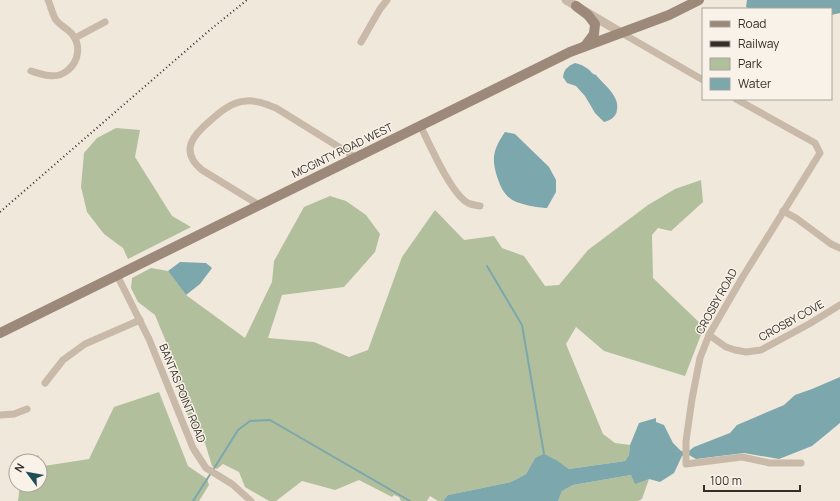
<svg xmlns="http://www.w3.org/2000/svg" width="840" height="501" font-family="Manrope,sans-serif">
<rect width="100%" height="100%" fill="#f1e8dc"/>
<g fill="#b1bf9d">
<path d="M116 128 140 130 135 157 172 216 191 227 128 259 123 248 104 234 87 212 81 187 84 153 97 138Z"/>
<path d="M701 180 703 202 671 231 658 228 652 235 653 278 704 327 685 376 604 351 576 327 566 344 603 434 615 443 630 445 629 455 625 461 569 469 558 461 535 458 526 474 511 482 448 495 443 501H438L430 496 427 501H401L399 497 394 495 392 497 359 480 335 490 302 481 276 501H269L245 487 239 472 223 464 217 469 212 466 205 443 199 438 180 399 171 354 155 315 138 302 131 288 132 278 151 268 168 271 186 295 245 338 272 282 274 261 304 207 330 196 346 201 366 215 380 234 375 252 344 287 282 295 268 338 314 342 349 357 368 350 402 257 435 210 464 240 494 236 502 248 524 256 545 286 559 285 588 250 648 205 675 189Z"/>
<path d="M159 392 188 466 207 479 209 485 199 501H18L20 485H40V461H26L38 455 44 466 89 459 114 407Z"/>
<path d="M631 475 649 479 642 499 638 501H558L562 491 573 485Z"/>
</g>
<g fill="#7ca7ac">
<path d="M747 0H840V13L831 15V9H750L746 7Z"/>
<path d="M575 63C580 64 584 66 588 69 591 71 592 74 596 75 604 85 620 96 617 110 616 117 611 120 604 122L595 113 585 96 576 86 567 83 563 77C564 69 568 66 575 63Z"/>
<path d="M505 132 515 134 549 167 556 180V192L547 208C539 208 517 204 511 199 505 195 501 188 499 182 491 160 492 151 505 132Z"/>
<path d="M180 262 206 263 212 268 200 284 186 295 168 271Z"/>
<path d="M840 377V423L812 446 779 459 744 453 696 459 689 455 682 456 674 473 660 482 649 479 635 484 631 475 573 485 562 491 558 501H443L448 495 511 482 526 474 535 458 544 454 558 461 569 469 625 461 629 455 630 445 639 423 656 418V422L664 425 673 443 681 451H689L694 447 730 433 737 425 784 405 795 395 812 389Z"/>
</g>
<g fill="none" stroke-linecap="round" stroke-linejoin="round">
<g stroke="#7ca7ac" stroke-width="2">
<path d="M487 266 522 325 544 454"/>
<path d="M213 470 238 430 250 421 270 420 410 501"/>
<path d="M193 501 211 473"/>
</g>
<g stroke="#c8b9a8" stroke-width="7">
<path d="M620 32 703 80"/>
<path d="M75 38 105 22"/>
<path d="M361 42 380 9 387 0"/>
<path d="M31 71C44 75 57 80 68 70 79 61 81 45 72 34 68 29 61 26 56 20 52 14 51 6 48 0"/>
<path d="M736 99 815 143 820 153 742 278 709 335 700 358 692 399 686 441V464L742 457 770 463H801"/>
<path d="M420 125C429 143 451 194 468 203 471 205 476 205 480 206"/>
<path d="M259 205 202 170C179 151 193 135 211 120 221 111 232 102 246 101 256 100 266 104 276 108L355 157"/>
<path d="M783 211 796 218 831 244 840 248"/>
<path d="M117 275 149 339 193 448 206 468 232 484 251 501"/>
<path d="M709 335 726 347 735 350 746 352 761 350 809 324 840 305"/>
<path d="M45 383 63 360 85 344 140 320"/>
<path d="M0 415 14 414 27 409"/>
</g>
<path stroke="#c8b9a8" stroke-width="9" d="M566 0 620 32"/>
<g stroke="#9c897a" stroke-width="10">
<path d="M576 6 588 15 595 24 594 34 585 46"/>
<path d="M0 333 570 52 669 15 699 0"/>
</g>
<path stroke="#352d28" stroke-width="2" stroke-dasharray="1 3" stroke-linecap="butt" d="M0 212 211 29 247 0"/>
</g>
<g text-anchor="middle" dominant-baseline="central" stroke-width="3" stroke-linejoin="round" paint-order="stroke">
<g font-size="11" fill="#352d28" stroke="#f8f2e8">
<text transform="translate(342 150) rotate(-26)">MCGINTY ROAD WEST</text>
<text transform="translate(716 301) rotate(-61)">CROSBY ROAD</text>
<text transform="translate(791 320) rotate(-29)">CROSBY COVE</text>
<text transform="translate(183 393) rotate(68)">BANTAS POINT ROAD</text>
</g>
</g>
<rect x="702" y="8" width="130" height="92" fill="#f8f2e8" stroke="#aaa39b"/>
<rect x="710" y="21" width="20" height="6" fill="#9c897a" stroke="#aaa39b"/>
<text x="738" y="28" font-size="12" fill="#352d28">Road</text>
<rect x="710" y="41" width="20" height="6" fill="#352d28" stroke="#aaa39b"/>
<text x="738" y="48" font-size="12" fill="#352d28">Railway</text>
<rect x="710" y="58" width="20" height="12" fill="#b1bf9d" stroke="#aaa39b"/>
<text x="738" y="68" font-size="12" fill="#352d28">Park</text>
<rect x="710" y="78" width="20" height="12" fill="#7ca7ac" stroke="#aaa39b"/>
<text x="738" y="88" font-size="12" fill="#352d28">Water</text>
<g transform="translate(28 473) rotate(302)"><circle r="19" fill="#f8f2e8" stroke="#aaa39b"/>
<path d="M0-3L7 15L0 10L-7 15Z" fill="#204d55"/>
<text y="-6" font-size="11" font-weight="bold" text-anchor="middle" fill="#352d28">N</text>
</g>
<path d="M704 485v6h96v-6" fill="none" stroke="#352d28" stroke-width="2"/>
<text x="710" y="485" font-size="12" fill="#352d28" stroke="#f8f2e8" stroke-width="3" paint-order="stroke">100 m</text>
</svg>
